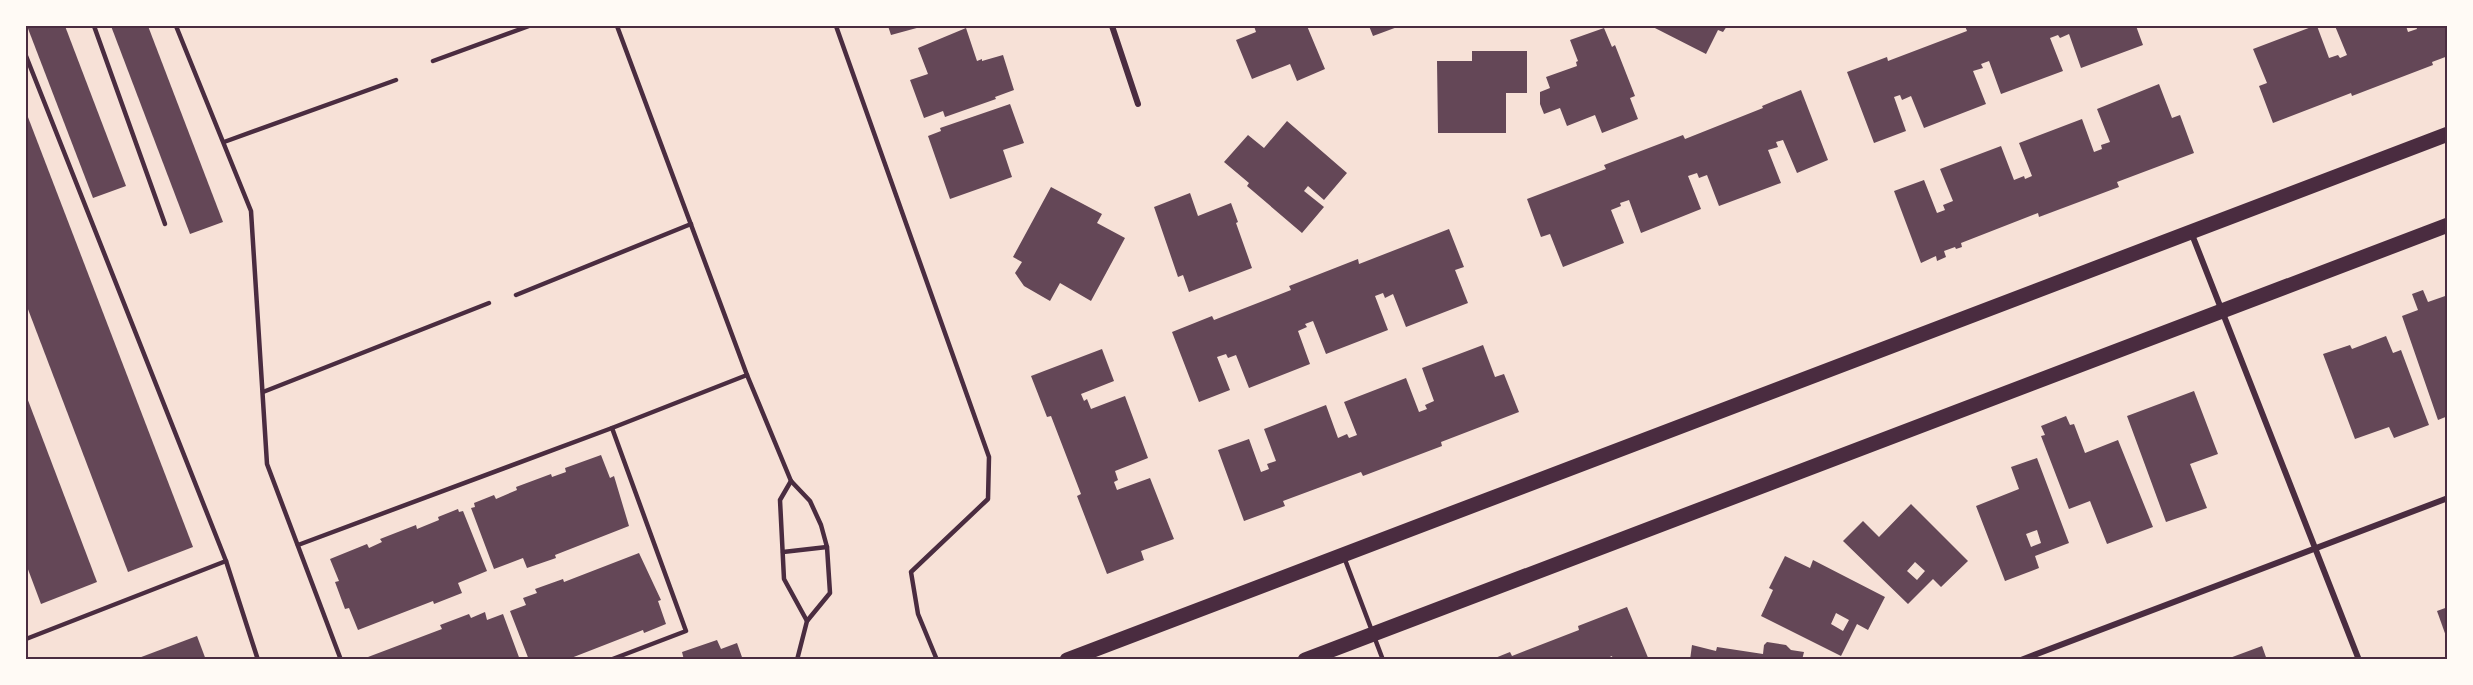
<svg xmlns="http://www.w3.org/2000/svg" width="2473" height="685" font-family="Overpass,sans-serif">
<rect width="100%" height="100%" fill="#f7e1d7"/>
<g fill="#644757" fill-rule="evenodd">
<path d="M27 26H65L126 186 93 198Z"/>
<path d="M111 26H148L223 222 190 234Z"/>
<path d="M888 26H924L891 35Z"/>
<path d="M1254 26H1307L1325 69 1297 81 1290 64 1252 79 1236 40 1256 32Z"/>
<path d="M1369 26H1400L1373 36Z"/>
<path d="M1651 26H1727L1723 32 1718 30 1706 54Z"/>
<path d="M1965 26H2136L2143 45 2081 68 2069 34 2060 38 2058 35 2050 38 2063 71 2001 94 1989 61 1981 64 1983 68 1973 71 1986 104 1924 128 1911 96 1902 100 1900 95 1894 97 1906 131 1874 143 1847 72 1887 57 1888 61 1967 31Z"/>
<path d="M2314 26H2317L2329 58 2338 55 2340 58 2347 55 2335 26H2406L2408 32 2417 29 2416 26H2448V56L2432 62 2433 65 2352 96 2351 93 2273 123 2259 86 2267 83 2253 49Z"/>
<path d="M966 28 977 61 982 59V61L1003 55 1014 90 995 97 996 99 945 117 943 111 924 118 910 80 928 74 918 48Z"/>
<path d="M1604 28 1612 47 1615 45 1635 96 1630 98 1638 119 1602 133 1595 115 1567 126 1560 108 1544 114 1540 104V92L1550 88 1546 77 1577 66 1576 62 1578 61 1570 40Z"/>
<path d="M1472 51H1527V93H1506V133H1438L1437 61H1472Z"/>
<path d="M2159 84 2172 118 2180 115 2194 153 2117 182 2119 187 2039 217 2038 213 1961 243 1962 247 1956 249 1955 247 1944 251 1946 257 1937 261 1936 256 1921 263 1894 191 1924 180 1937 213 1945 210 1943 205 1953 201 1940 169 2001 146 2014 180 2024 176 2025 179 2032 176 2019 143 2082 119 2094 152 2102 149 2101 145 2110 142 2097 109Z"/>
<path d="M1801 90 1828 160 1797 173 1783 140 1776 142 1778 147 1768 150 1781 183 1719 206 1707 175 1699 178 1697 173 1688 176 1701 209 1641 233 1629 200 1620 203 1621 206 1611 210 1624 243 1563 267 1550 234 1541 237 1527 199 1606 169 1604 165 1683 135 1685 139 1763 108 1762 106Z"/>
<path d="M1010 104 1024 143 1003 150 1012 177 950 199 928 136 941 131 940 128Z"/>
<path d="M26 112 193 547 128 572 26 304Z"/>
<path d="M1287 121 1347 173 1324 200 1308 186 1304 191 1324 207 1302 233 1247 186 1249 183 1224 162 1248 135 1264 148Z"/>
<path d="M1051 187 1102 214 1097 223 1125 238 1091 301 1060 283 1050 301 1024 286 1015 273 1022 262 1013 257Z"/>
<path d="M1190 193 1198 216 1231 203 1238 222 1236 223 1252 268 1189 292 1183 275 1178 277 1154 207Z"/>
<path d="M1449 229 1464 267 1455 270 1468 303 1406 327 1393 294 1385 298 1383 293 1375 296 1388 330 1326 354 1313 321 1305 324 1307 327 1298 331 1310 364 1249 388 1236 355 1228 358 1226 354 1217 357 1230 390 1199 402 1172 332 1212 316 1214 320 1291 290 1289 286 1358 259 1359 264Z"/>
<path d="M2423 290 2428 302 2448 295V416L2438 420 2402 316 2418 310 2412 294Z"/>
<path d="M2386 336 2393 353 2401 350 2429 425 2394 438 2389 427 2355 439 2323 354 2350 345 2352 349Z"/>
<path d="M1483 345 1495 377 1504 374 1519 412 1441 442 1442 446 1363 476 1361 472 1283 501 1285 506 1244 521 1218 450 1249 439 1261 472 1269 469 1267 464 1276 461 1264 429 1326 405 1338 438 1347 434 1349 438 1357 435 1344 402 1406 378 1419 412 1427 409 1425 405 1434 401 1422 368Z"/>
<path d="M1102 349 1114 381 1081 394 1084 401 1087 399 1091 409 1125 396 1148 458 1115 471 1118 480 1114 482 1117 490 1150 478 1174 539 1141 551 1144 560 1107 574 1077 496 1081 494 1051 416 1047 417 1031 376Z"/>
<path d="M2194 391 2218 454 2190 464 2207 508 2166 522 2127 416Z"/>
<path d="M26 395 97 582 41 604 26 564Z"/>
<path d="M2066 416 2070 425 2074 424 2085 453 2118 440 2153 527 2107 544 2090 501 2069 509 2041 436 2045 435 2041 426Z"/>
<path d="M601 455 610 478 614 476 629 526 555 555 556 558 527 568 523 558 494 569 471 508 475 507 474 503 494 495 496 499 517 490 516 487 551 474 552 477 566 472 565 468Z"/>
<path d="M2037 458 2069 543 2035 556 2039 568 2005 581 1976 506 2019 489 2011 467ZM2037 530 2041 543 2031 547 2026 534Z"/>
<path d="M1911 504 1968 561 1941 587 1933 579 1908 604 1843 541 1863 521 1879 537ZM1915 562 1925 571 1917 580 1907 571Z"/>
<path d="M458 509 459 512 463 511 487 571 458 583 462 593 434 604 433 601 358 630 349 608 345 609 335 582 339 581 330 559 367 544 369 548 382 542 380 539 416 525 417 529 439 520 438 517Z"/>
<path d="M639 553 661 600 658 601 666 624 644 633 643 630 566 660H529L510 611 526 605 523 598 537 593 535 589 563 579 564 582Z"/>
<path d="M1785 556 1810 568 1813 560 1885 597 1868 630 1857 624 1841 656 1761 616 1773 590 1769 588ZM1836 613 1849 620 1843 631 1831 624Z"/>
<path d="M1627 607 1649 660H1613L1612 656 1603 660H1490L1510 652 1512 656 1579 630 1578 626Z"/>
<path d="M2448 607V639H2447L2437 611Z"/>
<path d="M485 612 487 620 503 614 520 660H368V657L442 629 440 625 469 614 471 618Z"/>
<path d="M197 636 206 660H136V659Z"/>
<path d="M717 640 721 649 737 643 743 660H684L682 652Z"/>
<path d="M1767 642 1786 645 1791 650 1804 652 1802 660H1690L1692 645 1716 651 1717 647 1763 654 1764 645Z"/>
<path d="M2262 646 2267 660H2227V659Z"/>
</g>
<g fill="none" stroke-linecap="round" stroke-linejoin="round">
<g stroke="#4a2c40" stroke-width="4.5">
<path d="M94 26 165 224"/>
<path d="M176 26 251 211 267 464 341 660"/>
<path d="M836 26 989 457 988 499 911 572 918 614 937 660"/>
<path d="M26 56 226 561 26 639"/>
<path d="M433 61 529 26"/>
<path d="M224 142 396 80"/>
<path d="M516 295 691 224"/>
<path d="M747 375 791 481 810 501 821 525 827 547 830 593 807 621 797 660"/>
<path d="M263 392 489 303"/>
<path d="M791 481 780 500 784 579 807 621"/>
<path d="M298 545 612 428"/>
<path d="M783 552 827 547"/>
<path d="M1344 557 1383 660"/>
<path d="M226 561 258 660"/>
<path d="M610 660 686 631 612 428 747 375 617 26"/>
</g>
<g stroke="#4a2c40" stroke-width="6">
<path d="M1112 26 1138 104"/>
<path d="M2191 232 2359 660"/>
<path d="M2021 660 2448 498"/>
</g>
<g stroke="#4a2c40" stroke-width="15">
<path d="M1067 660 2448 134"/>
<path d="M1305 660 2448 225"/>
</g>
</g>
<rect width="2473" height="685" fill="none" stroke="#fffaf5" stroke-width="54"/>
<rect x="27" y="27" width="2419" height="631" fill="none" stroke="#4a2c40" stroke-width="2"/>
</svg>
